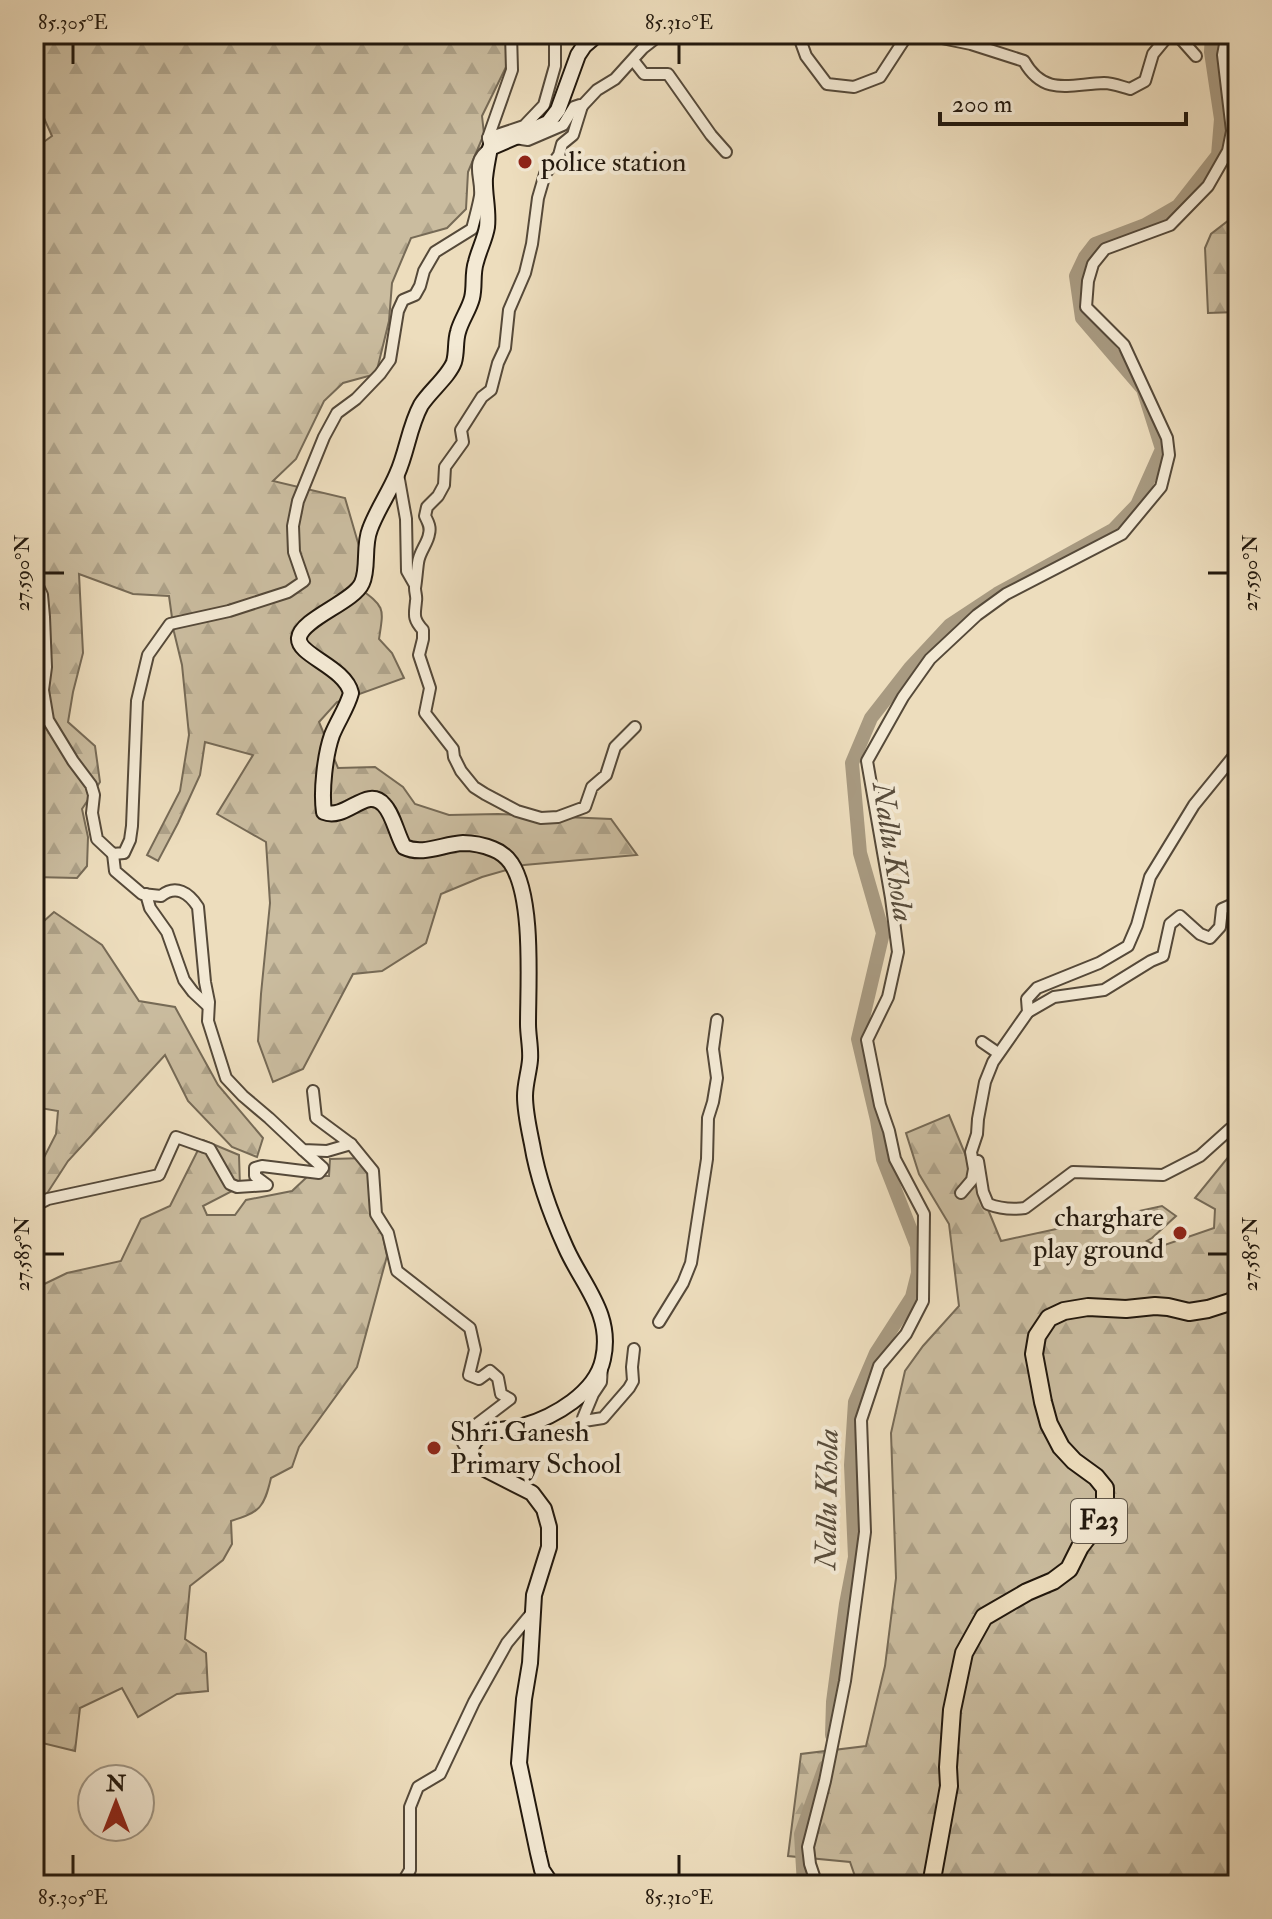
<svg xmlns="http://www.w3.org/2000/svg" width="1272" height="1919" font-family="'IM FELL Double Pica',serif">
<defs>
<pattern id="forest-firs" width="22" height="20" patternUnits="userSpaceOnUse" patternTransform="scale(2)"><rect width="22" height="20" fill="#cabc9f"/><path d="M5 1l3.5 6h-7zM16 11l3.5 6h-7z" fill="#ada188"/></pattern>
</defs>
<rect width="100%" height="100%" fill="#edddbd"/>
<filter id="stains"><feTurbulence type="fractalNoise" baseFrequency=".0025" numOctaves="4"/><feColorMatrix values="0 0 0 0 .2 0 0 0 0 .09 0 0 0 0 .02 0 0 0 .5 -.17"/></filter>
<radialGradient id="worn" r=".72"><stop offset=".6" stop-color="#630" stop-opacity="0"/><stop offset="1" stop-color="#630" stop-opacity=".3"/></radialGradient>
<g fill="url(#forest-firs)" stroke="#766a56" stroke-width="2">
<path d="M34 34H508V63L482 116 484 134 468 172 466 209 447 228 411 238 392 283 389 321 376 374 343 383 324 401 296 459 273 481 345 498 361 553 359 588C385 607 384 607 379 639L392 653 404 678 337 702 319 722 338 768 375 767 403 787 415 804 449 815 498 814 611 819 637 855 524 865 482 877 441 894 426 943 382 971 353 974 303 1069 273 1082 258 1041 261 994 270 903 266 842 217 814 253 755 205 742 200 775 178 823 158 861 147 855 180 791 189 735 182 665 174 632 169 596 133 594 79 574 83 653 73 692 68 722 95 746 100 782 82 809 88 837 87 866 77 878 34 877V149L52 136 34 96Z"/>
<path d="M1238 213V312L1208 313 1205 248 1211 234Z"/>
<path d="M54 912 102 945 139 1001 175 1007 218 1085 263 1138 257 1157 232 1147 188 1101 165 1055 68 1161 46 1195 34 1201V1177L56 1134 58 1111 34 1107V930Z"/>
<path d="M949 1115 1001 1241 1162 1206 1176 1216 1152 1238 1147 1241 1159 1247 1214 1228 1215 1209 1195 1198 1238 1145V1885H858L850 1862 788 1856 801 1754 866 1746 885 1666 896 1578 891 1433 905 1371 923 1346 959 1306 949 1224 919 1174 906 1133Z"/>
<path d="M203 1140 239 1155 240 1187 203 1206 207 1215H235L246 1200 292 1191 308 1176H329L330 1159 367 1158 387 1256 357 1367 299 1447 292 1467 271 1478C264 1508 260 1512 231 1521L232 1544 223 1560 190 1586 185 1639 206 1653 208 1691 177 1694 138 1717 122 1688 80 1708 75 1751 34 1741V1289L67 1273 121 1261 141 1219 170 1206Z"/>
</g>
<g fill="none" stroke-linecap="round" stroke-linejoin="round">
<g stroke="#a89a81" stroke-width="14">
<path d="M832 1735 833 1702 846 1604 855 1557 851 1465 855 1402 876 1353 912 1297 918 1273 917 1246 883 1159 877 1120 858 1039 883 933 860 853 852 763 871 718 910 668 950 625 997 594 1113 530 1137 505 1162 449 1143 389 1082 318 1076 276 1085 257 1095 244 1145 225 1178 206 1218 155 1221 119 1211 52 1212 34"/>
<path d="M804 1885 801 1834 825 1767"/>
</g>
<defs>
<g id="minor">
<path d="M798 34 806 56 827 84 854 87 880 77 906 37 913 34"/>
<path d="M922 34 971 44 1024 61C1044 97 1071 84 1104 83 1113 83 1122 87 1130 89L1145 81 1153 54 1167 37 1180 38 1196 56"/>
<path d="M633 60 644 74H668L711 135 726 152"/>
<path d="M582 106 573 135 562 144 559 155 545 174 538 198 532 244 525 273 509 310 505 348 498 363 491 390 482 397 461 430 463 442 445 467 444 485 438 496 427 507 425 516C428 522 431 527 429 534 428 543 419 552 418 563 417 570 416 583 415 588 415 593 417 597 416 601 415 614 412 618 423 630V639L419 655 430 688 425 713 453 749 454 757 461 771 474 787 485 794 517 811 541 818 558 817 585 807 592 787 606 775 615 747 635 727"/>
<path d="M488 138 512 70 511 34"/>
<path d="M515 138 528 140 563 125 574 107 580 105 582 106 597 90 615 79 643 48 661 34"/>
<path d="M398 474 406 519 407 571 415 585"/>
<path d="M34 578 42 595 44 617 46 667 43 690 48 720 73 761 91 785 94 795 92 813 97 839 113 854 124 853 130 840 132 826 137 701 148 655 170 624 229 611 288 592 304 581 294 552 293 526 298 501 324 437 337 413 356 399 380 374 390 360 398 311 403 300 415 295 420 286 424 271 435 252 472 229C475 218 478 207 480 196 482 176 469 163 490 148L488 138 524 126 544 105 555 66V34"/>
<path d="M113 854 115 871 142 894 161 896C176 884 189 893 198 907L205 982 209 1002 208 1021 226 1078 243 1096 269 1118 303 1150 327 1151 351 1144"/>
<path d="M146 894 150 908 167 932 184 980 193 992 208 1006"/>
<path d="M1028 1012 1054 997 1104 990 1151 961 1163 956 1170 924 1180 916 1200 934 1210 938 1220 927 1222 909 1238 902"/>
<path d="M982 1042 998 1053"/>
<path d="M313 1091 316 1118 351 1144 373 1171 376 1214 388 1233 397 1271 470 1328 475 1350 469 1375 479 1379 490 1371 498 1378 501 1394 510 1399 464 1434 463 1443 470 1454"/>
<path d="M978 1161 983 1192 988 1204C1001 1209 1011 1210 1025 1208L1073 1172 1163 1175 1200 1156 1230 1129 1238 1126"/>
<path d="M961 1193 972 1180 974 1169 971 1152 977 1134 978 1119 985 1082 993 1062 1028 1012 1027 999 1037 988 1099 963 1128 946 1137 925 1150 877 1194 805 1238 751"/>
<path d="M34 1206 48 1199 159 1175 176 1137 210 1149 230 1184 237 1187 267 1185 255 1176V1168L262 1166 319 1173 323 1168 303 1150"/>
<path d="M659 1322 683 1283 691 1263 707 1159 708 1118 713 1102 717 1078 713 1049 717 1020"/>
<path d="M602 1366 601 1382 593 1394 583 1418 584 1421 603 1418 629 1388 633 1381 632 1367 634 1349"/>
<path d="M401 1885 410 1870V1807L418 1787 440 1774 474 1702 507 1643 531 1614"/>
<path d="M817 1885 810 1864 808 1847 825 1781 845 1681 865 1532 861 1420 879 1366 906 1334 923 1301 924 1214 895 1159 889 1131 880 1105 867 1040 888 997 898 952 891 898 867 761 903 697 930 659 977 615 1006 594 1122 534 1161 487 1169 455 1167 438 1124 345 1086 307 1088 281 1093 264 1105 249 1170 225 1208 186 1228 151 1232 131 1223 55 1227 34"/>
</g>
<path id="secondary" d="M552 1885 542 1870 538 1853 519 1763 524 1699 530 1663 534 1595 549 1547V1527L544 1509 532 1493 477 1465C467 1455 470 1442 482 1435 493 1429 511 1430 523 1426 554 1417 596 1393 603 1359 613 1314 583 1286 566 1248 551 1215 538 1180 532 1144 529 1129 525 1112 525 1096 525 1084 529 1072 530 1060 531 1048 528 1036 528 1024 528 983 534 897 511 863 506 856 501 852 493 849 483 845 473 843 463 843 443 844 423 856 404 847 397 835 393 814 384 805 367 785 346 821 324 812 321 791 325 755 332 735 338 720 347 708 351 693 345 667 297 655 299 638 301 619 354 602 362 583 369 568 363 546 370 529 377 510 389 493 397 474 407 452 409 427 421 405 430 391 449 376 454 362 457 352 455 342 458 332 461 320 469 310 472 298 475 286 472 274 476 262 479 250 485 239 487 227 489 210 484 194 485 178 486 168 488 158 490 148L548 123 558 110 578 55 584 46 598 34"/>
<path id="primary" d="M931 1885 949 1786 948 1767 952 1710 964 1653 984 1617 1027 1592 1053 1581 1069 1569 1080 1547 1097 1525 1105 1509V1488L1096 1477 1074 1461 1061 1447 1049 1424 1043 1402 1034 1354 1037 1336 1049 1318 1064 1311 1088 1307 1126 1309 1155 1306 1168 1307 1189 1312 1208 1309 1233 1301 1238 1293"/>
</defs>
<use href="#minor" stroke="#554939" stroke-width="14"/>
<use href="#secondary" stroke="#22180d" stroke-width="18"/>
<use href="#primary" stroke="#22180d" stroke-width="20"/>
<use href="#minor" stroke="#f3e9d4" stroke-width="10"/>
<use href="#secondary" stroke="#f3e9d4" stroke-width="14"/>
<use href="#primary" stroke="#edddbd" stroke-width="16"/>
</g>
<path fill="none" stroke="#22180d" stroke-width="3" d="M73 44V64M679 44V64M44 573H64M1208 573H1228M44 1254H64M1208 1254H1228M73 1855V1875M679 1855V1875"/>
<g fill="#8f2418" stroke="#f3e9d4" stroke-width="3">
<circle cx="525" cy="162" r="8"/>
<circle cx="1180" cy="1233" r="8"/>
<circle cx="434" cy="1448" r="8"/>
</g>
<g text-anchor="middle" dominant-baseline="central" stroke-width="8" stroke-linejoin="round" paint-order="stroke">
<rect fill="#f3e9d4" stroke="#615749" stroke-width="2" x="1071" y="1499" width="56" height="44" rx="6"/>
<g font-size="26" font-weight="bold" fill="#22180d">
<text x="1099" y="1521">F23</text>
</g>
<g font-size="28" fill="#22180d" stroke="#f3e9d4" text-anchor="start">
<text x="541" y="162">police station</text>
<text x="1164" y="1217" text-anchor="end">charghare<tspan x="1164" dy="32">play ground</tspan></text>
<text x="450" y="1432">Shri Ganesh<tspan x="450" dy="32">Primary School</tspan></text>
</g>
<g font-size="30" font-style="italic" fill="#584c3b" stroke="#f3e9d4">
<text transform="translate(893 852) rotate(81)">Nallu Khola</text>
<text transform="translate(827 1499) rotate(-89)">Nallu Khola</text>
</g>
</g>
<rect width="1272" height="1919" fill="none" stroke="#edddbd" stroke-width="88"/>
<g transform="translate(116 1803)"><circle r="38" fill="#f3e9d4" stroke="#9f9584" stroke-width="2"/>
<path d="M0-6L14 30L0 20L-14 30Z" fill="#8f2418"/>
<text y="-12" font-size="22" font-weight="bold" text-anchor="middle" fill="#22180d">N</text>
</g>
<path d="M940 112v12h246v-12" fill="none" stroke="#22180d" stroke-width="4"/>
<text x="952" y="112" font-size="24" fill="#22180d" stroke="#f3e9d4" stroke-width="6" paint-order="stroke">200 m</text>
<rect x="44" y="44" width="1184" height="1831" fill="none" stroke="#22180d" stroke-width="3"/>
<g font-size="20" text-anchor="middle" fill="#22180d">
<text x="73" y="29">85.305°E</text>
<text x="679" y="29">85.310°E</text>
<text transform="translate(22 573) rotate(-90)" y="7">27.590°N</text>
<text transform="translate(1250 573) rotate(-90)" y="7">27.590°N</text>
<text transform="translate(22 1254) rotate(-90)" y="7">27.585°N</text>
<text transform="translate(1250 1254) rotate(-90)" y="7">27.585°N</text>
<text x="73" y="1904">85.305°E</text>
<text x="679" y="1904">85.310°E</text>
</g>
<rect width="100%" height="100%" filter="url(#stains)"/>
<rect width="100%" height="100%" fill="url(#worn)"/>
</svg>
